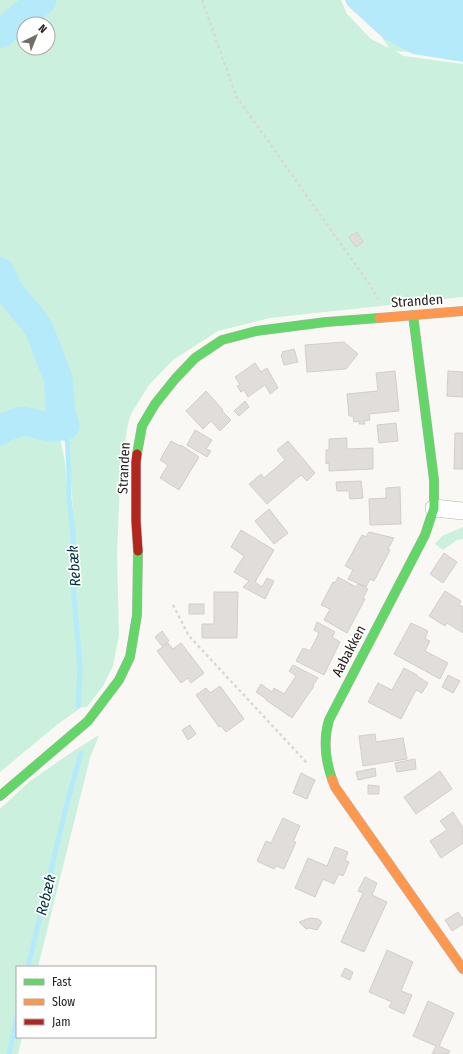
<svg xmlns="http://www.w3.org/2000/svg" width="463" height="1054" font-family="'Fira Sans Condensed',sans-serif">
<rect width="100%" height="100%" fill="#faf8f5"/>
<g fill="#cbf0dd" fill-rule="evenodd">
<path d="M0 0H341L347 14 371 39 389 48 358 0H463V56L395 51 404 56 463 64V297L270 318 218 331 173 360 149 385 131 414 127 428 120 484 117 553 119 635 113 666 103 686 87 707H82L58 724 0 772V436C17 419 39 428 59 433L65 462 76 590C75 540 71 491 70 442L71 437 66 411 57 410 50 419C29 415 18 411 0 425ZM24 24H48V48H24Z"/>
<path d="M463 527V539L457 540 443 550 435 544 442 536Z"/>
<path d="M99 735 90 758 38 967H17V1037H22L18 1054H0V809L30 781 75 750Z"/>
</g>
<path fill="#b5eafa" d="M345 0H463V62L413 54 383 38 347 5Z"/>
<g fill="none" stroke-linecap="round" stroke-linejoin="round">
<g stroke="#b5eafa" stroke-width="5">
<path d="M65 426 67 433 69 475V498L73 535V583L80 669 78 706"/>
<path d="M28 967 66 807 81 753"/>
<path d="M9 1054 17 1018"/>
</g>
<g stroke="#b5eafa" stroke-width="29">
<path d="M0 34 42 0"/>
<path d="M0 272 10 293 33 320 39 329 58 378 61 412 65 426 48 427 33 423 22 421 5 427 0 431"/>
</g>
</g>
<g fill="#e1ddda" stroke="#d2cecc">
<path d="M357 232 363 242 356 247 349 237Z"/>
<path d="M344 342 358 354 346 369 307 372 305 345Z"/>
<path d="M294 349 298 362 284 365 281 355 283 354 282 352Z"/>
<path d="M255 363 261 372 267 368 278 388 270 394 265 385 248 397 244 390 241 392 237 386 240 385 235 377Z"/>
<path d="M395 371 399 411 369 414 370 420 364 421 365 424H359V421L354 422 353 416H349L347 394 378 391 376 373Z"/>
<path d="M448 371 463 372V397L447 396Z"/>
<path d="M206 391 223 410 222 411 231 420 220 431 211 421 203 429 186 411Z"/>
<path d="M245 401 249 407 239 416 234 411Z"/>
<path d="M396 423 398 441 379 443 377 425Z"/>
<path d="M195 430 212 440 206 449 211 451 207 457 187 445Z"/>
<path d="M455 433H463V469H454Z"/>
<path d="M347 438V449L373 448V469L329 471V463L326 464V450H329V439Z"/>
<path d="M171 441 180 446 181 445 199 457 179 490 160 478 168 465 160 460Z"/>
<path d="M288 441 315 473 307 481 301 475 267 504 249 484 261 474 264 478 285 460 277 450Z"/>
<path d="M361 481 363 498 350 499 349 491H337L336 482Z"/>
<path d="M400 487 401 524 370 525 369 499 386 498V488Z"/>
<path d="M269 509 288 533 274 544 255 521Z"/>
<path d="M241 530 274 550 255 582 262 587 267 578 274 581 265 599 243 587 249 581 234 572 244 556 231 547Z"/>
<path d="M369 532 394 538 388 549 390 550 374 581 370 579 366 587 348 579 353 570 345 566 362 535 366 537Z"/>
<path d="M444 553 457 562 443 583 430 574Z"/>
<path d="M338 577 356 587 358 584 368 589 363 598 365 599 347 633 324 620 330 609 321 605 333 582 335 583Z"/>
<path d="M445 591 461 601 459 605 463 607V633L447 623 445 626 429 616Z"/>
<path d="M214 592H238L237 638H202V624H214Z"/>
<rect x="189" y="604" width="15" height="10"/>
<path d="M317 622 335 632 332 637 340 642 324 675 296 661 303 648 310 651 319 633 314 630Z"/>
<path d="M411 623 428 631 425 639 430 641 425 651 448 663 440 679 394 654Z"/>
<path d="M162 631 169 641 162 646 155 637Z"/>
<path d="M168 643 173 649 181 643 204 673 191 683 188 678 181 683 157 651Z"/>
<path d="M293 665 318 678 313 685 314 686 292 718 266 700V699L256 692 261 684 272 692 274 688 284 694 296 676 289 671Z"/>
<path d="M404 668 417 675V676L428 683 422 693 416 690 401 719 368 702 378 683 392 690Z"/>
<path d="M448 675 460 681 453 693 442 687Z"/>
<path d="M220 686 244 719 226 732 221 726 219 727 196 695 206 688 210 693Z"/>
<path d="M190 725 196 734 188 740 182 730Z"/>
<path d="M375 734 376 742 403 738 407 759 363 766 359 736Z"/>
<path d="M415 759 416 769 397 772 395 763Z"/>
<path d="M375 768 376 776 358 780 356 772Z"/>
<path d="M440 771 452 789 416 814 404 797Z"/>
<path d="M301 773 315 780 307 799 293 793Z"/>
<path d="M368 785 379 786V794H368Z"/>
<path d="M453 812 463 828V843L441 858 430 841 447 830 440 821Z"/>
<path d="M283 818 300 826 293 842H296L284 869 276 866 274 869 257 861 266 841 271 843Z"/>
<path d="M335 847 348 852 345 860 349 862 343 876 339 874 334 884 323 879 315 897 295 888 308 858 327 866Z"/>
<path d="M365 877 377 883 372 895 387 902 364 952 341 942 363 893 358 891Z"/>
<path d="M458 912 463 919V924L452 931 445 920Z"/>
<path d="M310 918 318 919 322 922 317 930 309 928 306 929 299 922Z"/>
<path d="M387 950 413 962 401 991 412 995 404 1014 389 1007 392 1002 369 992Z"/>
<path d="M345 968 353 972 350 980 341 976Z"/>
<path d="M428 1001 454 1013 439 1046 450 1051 448 1054H432L436 1046 413 1036Z"/>
</g>
<g fill="none" stroke-linecap="round" stroke-linejoin="round">
<defs>
<path id="street" d="M434 508 463 511"/>
<g id="fast">
<path d="M137 454 142 426 155 404 175 379 195 358 222 340 256 331 326 322 379 318"/>
<path d="M332 779C325 759 323 740 329 720L425 535 434 508V480L413 315"/>
<path d="M0 796 88 721 119 680 130 657 137 615 138 551"/>
</g>
<g id="slow">
<path d="M379 318 463 311"/>
<path d="M332 779 335 787 463 969"/>
</g>
<path id="jam" d="M137 454 136 462V521L138 551"/>
</defs>
<use href="#street" stroke="#b5b2af" stroke-width="18"/>
<use href="#fast" stroke="#b5b2af" stroke-width="10"/>
<use href="#slow" stroke="#b5b2af" stroke-width="10"/>
<use href="#jam" stroke="#b5b2af" stroke-width="10"/>
<g stroke="#d9d8d6" stroke-width="2.5" stroke-dasharray="3 3" stroke-linecap="butt">
<path d="M202 0 236 96 370 285 378 299"/>
<path d="M173 605 189 636 307 763"/>
</g>
<use href="#street" stroke="#fefefe" stroke-width="17"/>
<use href="#fast" stroke="#63d668" stroke-width="9"/>
<use href="#slow" stroke="#ff974d" stroke-width="9"/>
<use href="#jam" stroke="#b3261e" stroke-width="9"/>
</g>
<g text-anchor="middle" dominant-baseline="central" stroke-width="3.5" stroke-linejoin="round" paint-order="stroke">
<g font-size="14" fill="#27221d" stroke="#fff">
<text transform="translate(417 301) rotate(-4)">Stranden</text>
<text transform="translate(124 468) rotate(-87)">Stranden</text>
<text transform="translate(349 651) rotate(-62)">Aabakken</text>
</g>
<g font-size="15" font-style="italic" fill="#00313e" stroke="#fff">
<text transform="translate(74 566) rotate(-94)">Rebæk</text>
<text transform="translate(46 895) rotate(-76)">Rebæk</text>
</g>
</g>
<rect x="16" y="966" width="140" height="72" fill="#ffffff" stroke="#a9a7a5"/>
<rect x="24" y="979" width="20" height="6" fill="#63d668" stroke="#a9a7a5"/>
<text x="52" y="986" font-size="12" fill="#27221d">Fast</text>
<rect x="24" y="999" width="20" height="6" fill="#ff974d" stroke="#a9a7a5"/>
<text x="52" y="1006" font-size="12" fill="#27221d">Slow</text>
<rect x="24" y="1019" width="20" height="6" fill="#b3261e" stroke="#a9a7a5"/>
<text x="52" y="1026" font-size="12" fill="#27221d">Jam</text>
<g transform="translate(36 36) rotate(43)"><circle r="19" fill="#ffffff" stroke="#a9a7a5"/>
<path d="M0-3L7 15L0 10L-7 15Z" fill="#716d69"/>
<text y="-6" font-size="11" font-weight="bold" text-anchor="middle" fill="#27221d">N</text>
</g>
</svg>
